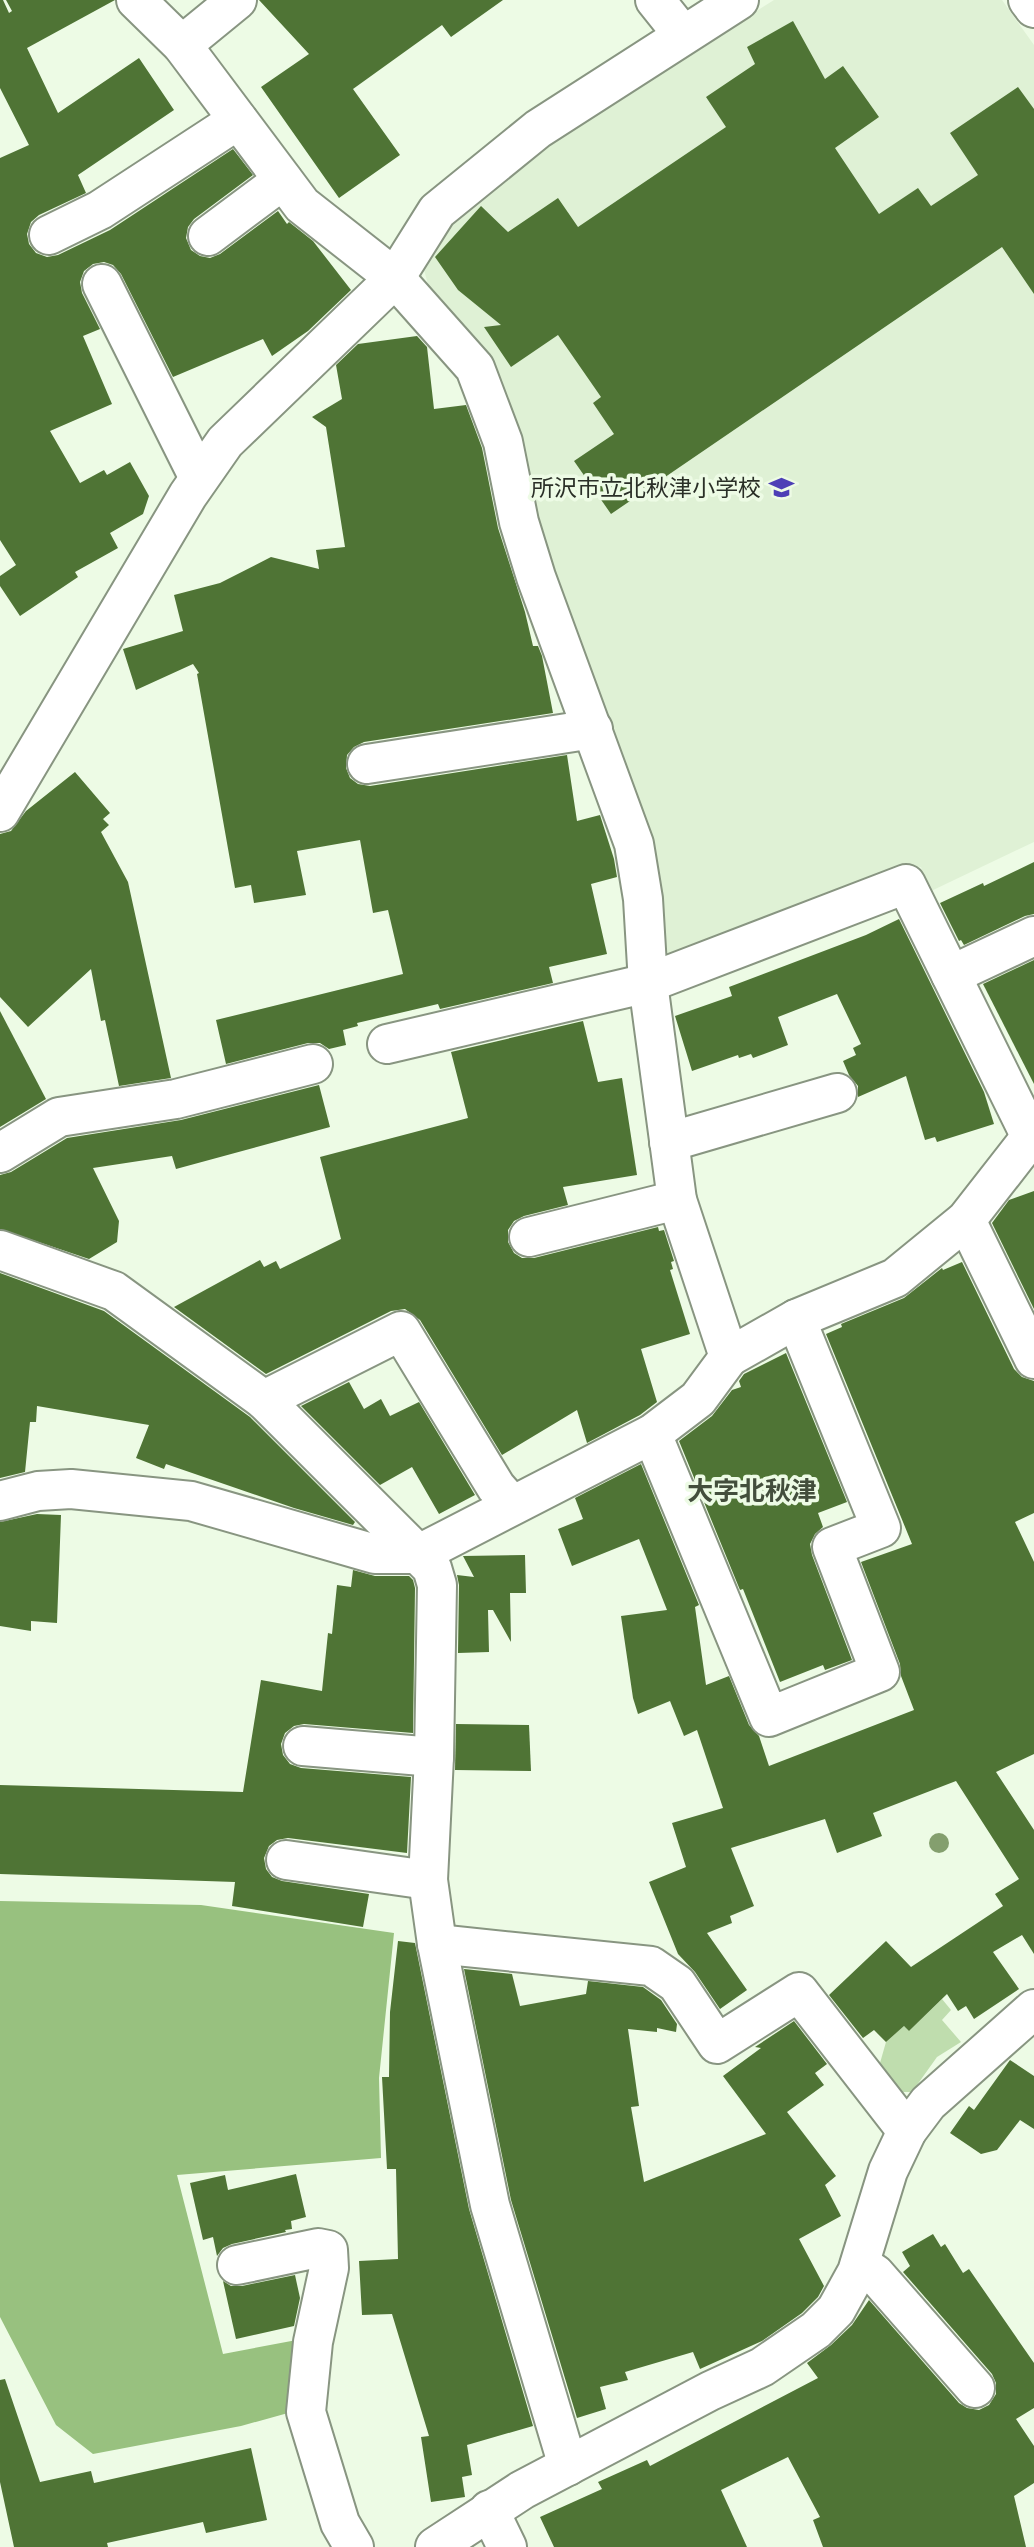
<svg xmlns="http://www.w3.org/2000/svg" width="1034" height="2547" font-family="'Exo 2','Noto Sans JP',sans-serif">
<rect width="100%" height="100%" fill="#edfbe5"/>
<path fill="#dff1d5" d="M774 0H1002L1034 45V842L929 892 921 867 668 967 656 961 659 909 430 292 423 266 440 228 541 148Z"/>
<path fill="#bfddae" d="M942 1999 951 2010 942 2020 961 2042 937 2057 912 2092H895L878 2070 886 2042 904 2026 909 2031Z"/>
<path fill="#98c17f" d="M0 1901 201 1905 394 1933 379 2078 381 2158 177 2175 223 2354 302 2339 288 2413 241 2426 93 2454 56 2425 0 2317Z"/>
<g fill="#4f7435">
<path d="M0 0H3L9 13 12 11 6 0H115L27 48 58 113 139 58 174 110 78 175 86 193 39 215 31 222 27 234 29 244 36 253 47 257 58 255 110 230 233 149 253 175 194 219 188 227 186 238 191 250 200 256 210 258 220 254 278 211 287 224 289 222 313 241 351 290 308 331 272 356 263 339 173 377 121 274 113 265 104 262 93 264 84 271 80 282 82 293 100 329 83 336 112 404 50 431 80 483 104 470 107 475 130 462 149 496 143 514 110 533 118 548 75 572 78 577 20 616 0 586V576L16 565 0 540V158L29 145 0 88Z"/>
<path d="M259 0H503L451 37 442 25 353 89 400 155 339 198 261 87 309 54Z"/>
<path d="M793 21 825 79 843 66 879 117 835 148 879 214 918 188 931 206 978 175 950 133 1018 87 1034 109V294L1002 247 611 514 574 461 614 434 593 403 601 397 558 335 511 367 484 327 501 325 458 290 435 257 481 206 508 232 558 198 578 227 726 127 706 97 755 64 747 47Z"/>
<path d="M417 336 427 347 434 409 466 405 482 448 498 528 525 612 533 646H538L542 656 553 713 364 742 354 747 347 755 346 768 350 778 358 784 370 786 567 755 577 821 600 815 614 859 617 877 591 884 607 954 549 967 553 983 440 1009 438 1004 357 1023 358 1026 343 1030 346 1045 329 1049 320 1043H308L226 1064 216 1020 403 974 388 910 373 913 360 840 297 851 306 895 254 903 251 885 235 888 197 674 199 673 193 664 136 690 123 649 183 631 174 595 220 583 271 557 319 569 316 550 345 547 326 427 312 417 342 399 336 365 358 344Z"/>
<path d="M75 772 110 813 103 819 109 825 101 832 128 882 171 1078 119 1086 105 1020 101 1021 91 969 28 1027 0 997V834L11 831 26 811Z"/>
<path d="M1034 862V914L1025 916 964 945 961 940 959 941 940 903 983 883 984 886Z"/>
<path d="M899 919 984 1092 994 1124 937 1142 935 1137 925 1140 906 1076 858 1097V1086L849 1075 843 1061 856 1055 853 1048 861 1044 837 994 778 1017 788 1045 753 1058 751 1054 739 1058 738 1055 692 1071 675 1016 732 996 729 987 866 935Z"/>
<path d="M1034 960V1084L983 984Z"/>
<path d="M0 1011 46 1099 0 1127Z"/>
<path d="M583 1021 598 1082 622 1078 637 1175 563 1187 568 1205 524 1216 514 1221 508 1230V1242L514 1253 522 1258H534L658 1227 659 1231 664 1230 674 1261 671 1262 673 1269 670 1270 690 1334 641 1349 657 1402 640 1415 587 1443 577 1410 502 1455 420 1320 405 1309 391 1311 266 1374 174 1307 260 1260 264 1267 276 1261 280 1269 341 1239 320 1157 468 1118 451 1052Z"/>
<path d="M319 1085 330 1127 176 1169 172 1156 93 1168 119 1221 117 1242 89 1259 0 1229V1175L11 1172 67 1138 181 1120Z"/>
<path d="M1034 1191V1309L992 1223 1009 1200Z"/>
<path d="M962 1262 1014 1369 1022 1377 1034 1381V1513L1015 1522 1034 1562V1754L996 1772 1034 1830V1954L1022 1935 993 1952 1019 1989 974 2019 966 2006 958 2011 947 1994 909 2031 904 2026 886 2042 874 2030 863 2038 829 1995 886 1941 911 1967 1003 1906 995 1894 1019 1879 956 1781 873 1813 882 1836 837 1853 825 1819 731 1848 754 1906 730 1916 732 1923 707 1933 747 1990 720 2009 695 1972 678 1954 649 1882 686 1867 672 1823 723 1808 697 1730 684 1736 670 1701 638 1714 633 1698 621 1616 667 1610 639 1539 572 1566 558 1529 583 1519 575 1498 641 1464 699 1605 695 1607 706 1685 729 1676 749 1725 759 1736 769 1766 914 1710 901 1676 900 1664 861 1562 912 1544 826 1334 842 1327 841 1324 904 1298 942 1268 943 1270Z"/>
<path d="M0 1273 104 1311 250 1417 355 1522 353 1525 294 1508 166 1464 164 1469 136 1458 149 1425 37 1406 36 1422H30L25 1472 0 1478Z"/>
<path d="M786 1353 847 1502 818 1513 823 1527 815 1534 810 1544 812 1555 852 1660 825 1670 823 1665 780 1682 743 1589 740 1590 679 1441 712 1416 732 1390 741 1387 739 1381 744 1374Z"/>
<path d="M349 1382 364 1409 381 1399 390 1416 419 1402 475 1495 439 1514 412 1467 380 1485 301 1406Z"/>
<path d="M37 1514 61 1515 57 1623 31 1621V1631L0 1626V1522Z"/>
<path d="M525 1555 526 1593H510L511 1642 493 1610H488L489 1652 458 1653 459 1585 457 1575 474 1577 463 1556Z"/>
<path d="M353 1570 375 1576H409L413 1580 415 1588 413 1733 304 1724 294 1726 285 1733 281 1744 283 1755 290 1764 301 1768 411 1777 407 1853 288 1838 277 1840 269 1846 264 1858 266 1869 272 1877 282 1881 369 1894 363 1927 232 1906 235 1882 0 1874V1785L243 1792 261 1680 322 1691 328 1633 332 1634 337 1585 351 1587Z"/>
<path d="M456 1724 529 1725 531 1771 455 1770Z"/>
<path d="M398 1941 415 1943 469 2209 533 2426 467 2445 472 2475 462 2477 465 2497 431 2502 421 2437 429 2436 392 2314 362 2315 359 2261 398 2259 396 2169H387L382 2077H389L390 2012Z"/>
<path d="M464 1969 512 1974 520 2006 586 1994 588 1981 643 1987 661 2000 677 2024 676 2032 657 2028V2032L628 2029 639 2106 631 2107 644 2182 766 2134 723 2076 761 2048 755 2047 794 2021 827 2064 815 2073 824 2085 787 2112 836 2176 825 2185 841 2216 799 2239 824 2286 818 2297 802 2313 762 2341 700 2369 693 2352 625 2372 628 2380 600 2387 606 2409 577 2418 511 2200Z"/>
<path d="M1010 2060 1034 2076V2129L1020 2120 997 2150 981 2154 950 2133 969 2106 974 2110Z"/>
<path d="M296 2174 306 2217 291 2221 292 2229 285 2230 286 2232 232 2244 223 2248 217 2256 213 2237 203 2240 190 2183 225 2175 228 2190Z"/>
<path d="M933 2234 941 2247 945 2244 963 2273 969 2269 1034 2363V2408L1016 2419 1034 2446V2483L1014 2496 1026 2547H823L813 2520 820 2517 788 2457 721 2490 747 2547H554L540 2517 602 2489 598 2482 647 2460 650 2466 818 2378 807 2363 831 2345 852 2325 869 2300 959 2403 967 2408 979 2410 989 2405 996 2394V2383L992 2374 903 2272 910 2266 902 2252Z"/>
<path d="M295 2275 300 2298 294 2326 236 2339 223 2281 231 2286H242Z"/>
<path d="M5 2379 40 2482 91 2471 94 2483 251 2448 267 2520 206 2533 203 2522 107 2543 108 2547H14L0 2482V2380Z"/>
</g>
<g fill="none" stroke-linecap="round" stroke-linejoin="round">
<defs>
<g id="minor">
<path d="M655 0 683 35"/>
<path d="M1028 0 1034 8"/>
<path d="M182 45 237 0"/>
<path d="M49 235 100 210 238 120"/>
<path d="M208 236 283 180"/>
<path d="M102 284 199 478"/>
<path d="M367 764 593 729"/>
<path d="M0 812 188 495 225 442 395 278 437 211 538 129 739 0"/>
<path d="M951 975 1034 936"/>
<path d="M387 1044 648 983 906 884 1030 1135"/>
<path d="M669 1142 837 1093"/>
<path d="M0 1153 59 1117 176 1099 313 1064"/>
<path d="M966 1220 1034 1359"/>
<path d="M529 1237 677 1200"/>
<path d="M0 1250 114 1291 264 1400 432 1568 437 1585 434 1757 428 1880 437 1944 490 2205 568 2466"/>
<path d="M729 1357 796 1319 895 1278 966 1220 1034 1133"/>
<path d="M264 1400 401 1331 496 1487 511 1504"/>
<path d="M652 1434 769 1717 880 1672 832 1547 881 1528 796 1319"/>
<path d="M0 1501 38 1491 71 1489 191 1501 375 1554H419L652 1434 698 1399 729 1357 677 1200 648 983 643 899 634 844 536 577 519 522 503 442 475 368 395 278 302 205 182 45 136 0"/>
<path d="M303 1746 434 1757"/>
<path d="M286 1860 428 1880"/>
<path d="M437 1944 651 1966 677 1984 717 2044 799 1992 907 2131"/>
<path d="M860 2264 875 2274 975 2388"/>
<path d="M237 2265 318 2248 328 2250 329 2268 313 2342 306 2412 340 2523 354 2547"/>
<path d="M489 2510 507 2547"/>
<path d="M435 2547 522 2490 710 2391 762 2367 816 2330 836 2310 857 2272 888 2171 907 2131 928 2103 1034 2009"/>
</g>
</defs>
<use href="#minor" stroke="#889581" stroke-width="42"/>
<use href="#minor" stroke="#fff" stroke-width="38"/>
</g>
<circle fill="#849f6e" cx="939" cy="1843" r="10"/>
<defs>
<symbol id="school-bare" viewBox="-9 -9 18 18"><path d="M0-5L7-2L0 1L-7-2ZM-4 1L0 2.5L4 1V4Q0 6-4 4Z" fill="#4d3fb6" stroke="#edfbe5" stroke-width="2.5" paint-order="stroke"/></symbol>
</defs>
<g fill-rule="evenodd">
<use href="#school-bare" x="764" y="470" width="35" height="35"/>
</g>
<g text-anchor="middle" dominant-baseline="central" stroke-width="7" stroke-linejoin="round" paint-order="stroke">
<g font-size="23" fill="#2a2f27" stroke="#edfbe5" text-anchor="end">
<text x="761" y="487">所沢市立北秋津小学校</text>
</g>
<g font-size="26" font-weight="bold" fill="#434e3c" stroke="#edfbe5">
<text x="752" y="1489">大字北秋津</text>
</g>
</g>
</svg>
